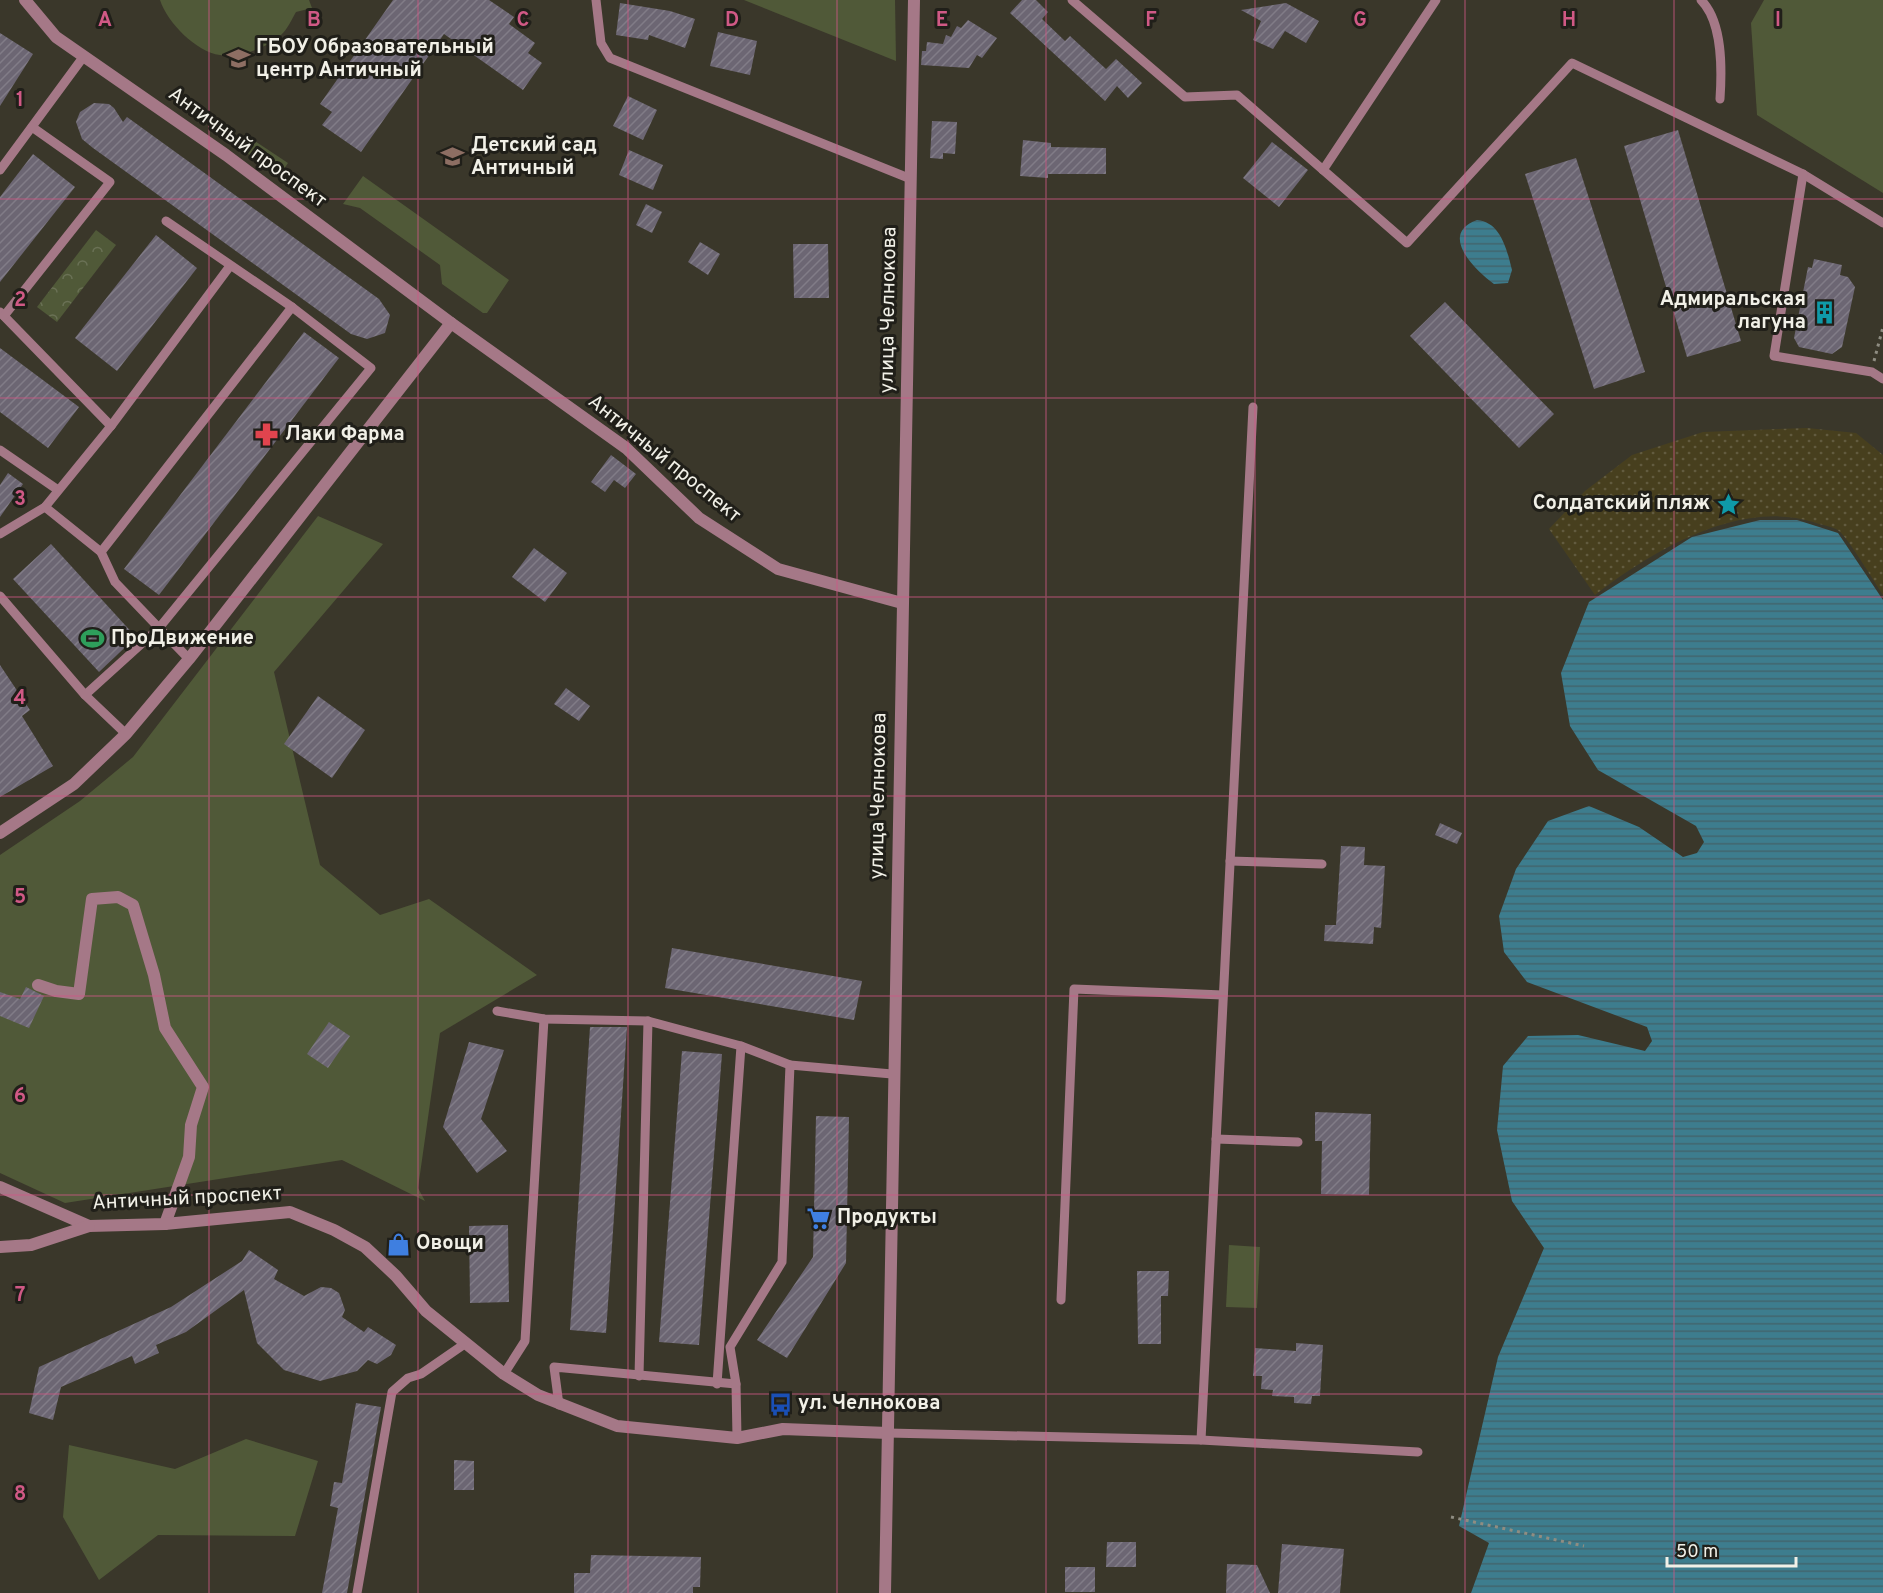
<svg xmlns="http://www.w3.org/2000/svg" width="1883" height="1593" font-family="Overpass,sans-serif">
<defs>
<pattern id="forest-crowns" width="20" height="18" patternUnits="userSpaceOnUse" patternTransform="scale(1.5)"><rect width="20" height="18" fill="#505938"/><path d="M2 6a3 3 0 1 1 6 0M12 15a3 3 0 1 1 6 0" fill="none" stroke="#6a7155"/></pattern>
<pattern id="sand-dots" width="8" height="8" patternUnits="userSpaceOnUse" patternTransform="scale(1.5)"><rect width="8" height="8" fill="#473f1e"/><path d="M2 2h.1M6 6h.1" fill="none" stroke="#625b3f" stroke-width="1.8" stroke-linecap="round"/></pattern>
<pattern id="water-rules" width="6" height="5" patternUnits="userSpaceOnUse" patternTransform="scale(1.5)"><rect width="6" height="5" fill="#3d7d8e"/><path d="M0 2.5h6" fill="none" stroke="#42656d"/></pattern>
<pattern id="building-hatch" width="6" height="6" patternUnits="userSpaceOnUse" patternTransform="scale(1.5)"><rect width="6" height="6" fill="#6c6673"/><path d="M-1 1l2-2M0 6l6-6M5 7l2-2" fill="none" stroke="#817c87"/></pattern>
</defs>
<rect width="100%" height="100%" fill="#3a372a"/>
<g fill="#505938">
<path d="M160 0H309L312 8 296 12C292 19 287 30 281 35 267 48 239 58 220 55 196 52 167 22 160 0Z"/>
<path d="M744 0H895L896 61Z"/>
<path d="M1764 0H1883V193L1757 115 1751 23Z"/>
<path d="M244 134 288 163 279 176 244 151Z"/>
<path d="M363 176 509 280 487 313H483L442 284 440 265 360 208 343 204Z"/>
<path d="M318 516 383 544 274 672 320 865 380 915 429 899 537 975 440 1033 418 1188 425 1201 342 1160 65 1203 0 1173V855L80 801 133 757Z"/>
<path d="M1229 1245 1260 1247 1257 1308 1226 1307Z"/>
<path d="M246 1439 318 1461 295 1536 158 1535 99 1580 63 1517 69 1445 175 1469Z"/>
</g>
<path fill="url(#forest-crowns)" d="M96 230 116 245 57 322 37 307Z"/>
<path fill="url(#sand-dots)" d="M1807 428 1856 433 1883 455V595C1875 583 1848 538 1839 531 1833 526 1820 525 1813 522 1739 499 1652 551 1595 595L1549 529 1585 491 1632 455 1703 432Z"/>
<g fill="url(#water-rules)">
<path d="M1477 220C1501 222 1507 250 1512 270L1508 283 1494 284C1475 270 1438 234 1477 220Z"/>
<path d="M1760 520H1797L1838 533 1883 600V1593H1471L1489 1543 1459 1526 1498 1357 1544 1248 1512 1201 1497 1130 1503 1066 1528 1036 1578 1035 1645 1051 1652 1041 1647 1027 1527 982 1504 952 1499 916 1516 869 1548 821 1589 806 1639 827 1683 857 1697 853 1704 842 1696 826 1598 770 1570 726 1561 673 1589 602 1692 537Z"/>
</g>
<g fill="url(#building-hatch)">
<path d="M393 0H489L514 17 509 24 535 43 528 53 542 63 523 90 444 34 361 152 322 125 332 112 320 104Z"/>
<path d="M1022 0H1036L1048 12 1042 19 1065 41 1070 36 1106 69 1116 59 1142 83 1128 98 1117 86 1105 101 1010 13Z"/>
<path d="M620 3 670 11 695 19 685 48 649 35 648 40 616 35Z"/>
<path d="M1286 3 1319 21 1306 43 1285 31 1273 49 1253 40 1261 21 1241 10Z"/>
<path d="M968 20 997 38 982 58 977 55 969 68 921 65 922 51H926L927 42 943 44 946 35 951 37 957 26 961 28Z"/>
<path d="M718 32 757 41 750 75 710 66Z"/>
<path d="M0 33 33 54 0 106Z"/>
<path d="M628 96 657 110 643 140 613 126Z"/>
<path d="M94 103 109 104 114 108 123 122 127 117 379 299 390 315 385 333 367 339 351 334 93 148 82 139 76 122 80 112Z"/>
<path d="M932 121 957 122 955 154 943 153V159L930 158Z"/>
<path d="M1678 130 1741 341 1687 357 1624 146Z"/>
<path d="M1023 140 1051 143V147L1106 148V174H1048V178L1020 176Z"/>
<path d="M1272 142 1308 170 1279 207 1243 178Z"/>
<path d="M629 150 663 165 653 190 619 175Z"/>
<path d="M33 154 75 187 0 282V197Z"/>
<path d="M1576 158 1645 372 1594 389 1525 174Z"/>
<path d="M646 204 662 212 652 233 636 225Z"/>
<path d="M156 235 197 268 117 371 75 338Z"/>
<path d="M700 242 720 254 708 275 688 262Z"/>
<path d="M793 244H828L829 298H794Z"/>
<path d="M1814 259 1842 265 1840 275 1848 277 1855 287 1842 347 1832 354 1799 347 1794 338 1808 267 1812 268Z"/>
<path d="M1445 302 1554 414 1519 448 1410 336Z"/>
<path d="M304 332 339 358 159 595 124 569Z"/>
<path d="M0 348 79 407 48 448 0 412Z"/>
<path d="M611 455 636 474 625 488 614 480 605 492 591 482Z"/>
<path d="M8 473 23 484 0 517V485Z"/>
<path d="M51 544 136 637 99 672 13 579Z"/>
<path d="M534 548 567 573 545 602 512 577Z"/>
<path d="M0 665 30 710 22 716 53 766 0 797Z"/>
<path d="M566 688 590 706 579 721 554 704Z"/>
<path d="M318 696 365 730 332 778 284 744Z"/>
<path d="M1440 823 1462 833 1457 844 1435 835Z"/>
<path d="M1341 846 1365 847 1364 865 1385 866 1381 928 1374 927 1373 944 1324 941 1325 925H1336Z"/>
<path d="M672 948 862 981 854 1020 665 988Z"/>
<path d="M26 987 44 996 29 1028 0 1016V992L20 999Z"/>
<path d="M329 1022 350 1036 328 1068 307 1054Z"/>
<path d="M590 1027H627L606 1333 570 1330Z"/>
<path d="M469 1042 504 1050 481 1119 507 1151 477 1173 443 1127Z"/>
<path d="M682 1051 722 1054 699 1345 659 1342Z"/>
<path d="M1315 1112 1371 1114 1369 1195 1321 1194 1322 1141H1315Z"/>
<path d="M816 1116 849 1117 846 1263 787 1358 757 1340 813 1257Z"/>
<path d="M508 1225 509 1302 470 1303 469 1226Z"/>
<path d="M249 1250 278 1270 274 1279 304 1296 321 1287 331 1288 339 1293 345 1310 342 1317 364 1332 368 1327 396 1345 391 1355 377 1364 368 1360 357 1371 320 1381 284 1370 257 1343 244 1290 186 1332 156 1345 159 1353 135 1364 132 1356 61 1387 53 1420 29 1413 39 1367 171 1307 242 1261Z"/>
<path d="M1137 1271H1169L1168 1296H1161V1344H1138Z"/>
<path d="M1296 1343 1323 1345 1320 1396H1312L1311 1404 1294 1403V1397L1272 1396 1273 1390 1261 1389 1262 1376H1253L1255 1348 1296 1351Z"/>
<path d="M356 1403 381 1407 347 1593H322L338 1508 330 1506 334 1482 342 1483Z"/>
<path d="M454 1460 474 1461V1490H454Z"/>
<path d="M1107 1542H1136V1567H1106Z"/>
<path d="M1282 1544 1344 1549 1340 1593H1278Z"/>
<path d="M591 1555 701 1557 700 1587H693V1593H574V1573H590Z"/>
<path d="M1227 1564 1257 1565 1270 1593H1226Z"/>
<rect x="1065" y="1567" width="30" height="25"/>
</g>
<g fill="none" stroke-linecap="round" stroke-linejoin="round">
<g stroke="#8f8d82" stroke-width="3" stroke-dasharray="3 4.5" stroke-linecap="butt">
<path d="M1874 361 1883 327"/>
<path d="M1451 1517 1584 1546"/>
</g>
<g stroke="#a57887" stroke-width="9">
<path d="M596 0 601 43 610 58 911 179"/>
<path d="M1072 0 1185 97 1237 95 1407 243 1572 63 1803 174 1883 223"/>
<path d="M1701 0C1723 22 1722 69 1720 99"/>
<path d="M0 170 84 56"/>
<path d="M1323 170 1436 0"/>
<path d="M1803 174 1774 356 1872 372 1883 379"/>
<path d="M166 221 292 307"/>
<path d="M292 307 371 368 159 628 115 582 101 552Z"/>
<path d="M0 312 111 426 45 507 0 534"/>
<path d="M4 316 110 182 32 127"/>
<path d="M111 426 230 266"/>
<path d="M0 450 58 490"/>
<path d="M45 507 101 552"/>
<path d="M0 596 85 695 126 734"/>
<path d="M85 695 159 628 189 659"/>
<path d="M1230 861 1322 864"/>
<path d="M497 1011 544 1019 648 1021"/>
<path d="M1216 1139 1298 1142"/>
<path d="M1061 1300 1074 989 1223 995"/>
<path d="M504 1374 525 1341 544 1019"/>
<path d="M639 1376 648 1021 741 1046 790 1065"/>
<path d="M717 1384 741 1046"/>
<path d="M559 1405 554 1367 736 1384"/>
<path d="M888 1433 1201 1440 1418 1452"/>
<path d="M737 1438 736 1384 730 1347 782 1262 790 1065 892 1074"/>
<path d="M1201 1440 1253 407"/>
<path d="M357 1593 392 1392 408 1378 421 1374 466 1343"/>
</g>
<g stroke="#a57887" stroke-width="12">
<path d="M25 0 56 37 226 155 451 323 626 448 699 518 778 569 902 603"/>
<path d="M0 833 74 784 126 734 189 659 451 323"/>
<path d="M38 985 56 991 79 994 92 899 118 897 133 905 154 975 165 1028 203 1087 191 1125 189 1157 165 1224"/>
<path d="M0 1187 89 1226 165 1224 290 1212 334 1230 365 1247 396 1276 426 1311 504 1374 538 1395 617 1426 737 1438 783 1429 888 1433"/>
<path d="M0 1247 31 1245 89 1226"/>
<path d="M885 1593 914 0"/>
</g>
</g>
<path fill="none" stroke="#d05985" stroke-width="1.5" stroke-opacity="0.55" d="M209 0V1593M418 0V1593M628 0V1593M837 0V1593M1046 0V1593M1255 0V1593M1465 0V1593M1674 0V1593M0 199H1883M0 398H1883M0 597H1883M0 796H1883M0 996H1883M0 1195H1883M0 1394H1883"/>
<defs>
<symbol id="school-bare" viewBox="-9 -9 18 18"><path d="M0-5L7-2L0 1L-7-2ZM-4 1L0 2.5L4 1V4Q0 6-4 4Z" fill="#8d6e63" stroke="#201f19" stroke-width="2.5" paint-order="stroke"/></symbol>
<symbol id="building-bare" viewBox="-9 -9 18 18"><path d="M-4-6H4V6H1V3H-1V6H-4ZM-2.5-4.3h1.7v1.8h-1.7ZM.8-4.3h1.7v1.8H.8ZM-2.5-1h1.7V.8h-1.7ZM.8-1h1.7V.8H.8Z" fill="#0f9aa8" stroke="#201f19" stroke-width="2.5" paint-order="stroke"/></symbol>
<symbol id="pharmacy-bare" viewBox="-9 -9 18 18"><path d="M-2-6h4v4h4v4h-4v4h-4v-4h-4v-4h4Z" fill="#e0444e" stroke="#201f19" stroke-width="2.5" paint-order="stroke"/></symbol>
<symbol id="sight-bare" viewBox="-9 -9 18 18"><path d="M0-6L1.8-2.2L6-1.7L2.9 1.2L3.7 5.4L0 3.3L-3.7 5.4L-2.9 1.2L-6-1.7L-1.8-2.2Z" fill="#0f9aa8" stroke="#201f19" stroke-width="2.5" paint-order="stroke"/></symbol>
<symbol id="stadium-bare" viewBox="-9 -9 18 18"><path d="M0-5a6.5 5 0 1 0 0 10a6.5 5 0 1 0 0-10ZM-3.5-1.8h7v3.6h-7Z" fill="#2e9e5b" stroke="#201f19" stroke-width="2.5" paint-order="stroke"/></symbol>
<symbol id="supermarket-bare" viewBox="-9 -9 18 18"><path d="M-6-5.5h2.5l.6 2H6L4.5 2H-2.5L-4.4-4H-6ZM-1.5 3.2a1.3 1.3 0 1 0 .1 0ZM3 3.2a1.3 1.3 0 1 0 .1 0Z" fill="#3f7fe0" stroke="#201f19" stroke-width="2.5" paint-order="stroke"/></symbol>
<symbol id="shop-bare" viewBox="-9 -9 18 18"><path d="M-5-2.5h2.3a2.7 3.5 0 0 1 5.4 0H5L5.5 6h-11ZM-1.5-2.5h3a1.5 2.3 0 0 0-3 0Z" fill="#3f7fe0" stroke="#201f19" stroke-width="2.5" paint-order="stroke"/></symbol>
<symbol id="bus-bare" viewBox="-9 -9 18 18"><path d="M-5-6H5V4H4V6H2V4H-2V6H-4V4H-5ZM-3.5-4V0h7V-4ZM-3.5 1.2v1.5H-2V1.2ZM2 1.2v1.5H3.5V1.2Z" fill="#1a4fb4" stroke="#201f19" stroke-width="2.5" paint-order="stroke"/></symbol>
</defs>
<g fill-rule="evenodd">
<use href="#school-bare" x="222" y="42" width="33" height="33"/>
<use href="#school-bare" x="436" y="140" width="33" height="33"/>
<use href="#building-bare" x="1808" y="296" width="33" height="33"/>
<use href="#pharmacy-bare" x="250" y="418" width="33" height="33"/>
<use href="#sight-bare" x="1712" y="488" width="33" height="33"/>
<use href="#stadium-bare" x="76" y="622" width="33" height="33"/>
<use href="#supermarket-bare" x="802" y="1202" width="33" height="33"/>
<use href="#shop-bare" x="382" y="1228" width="33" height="33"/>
<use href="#bus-bare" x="764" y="1388" width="33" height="33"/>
</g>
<g text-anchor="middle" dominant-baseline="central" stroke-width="6" stroke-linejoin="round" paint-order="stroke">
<g font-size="20" font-weight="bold" fill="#f1f0e7" stroke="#201f19" text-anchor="start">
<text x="256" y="48">ГБОУ Образовательный<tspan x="256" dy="23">центр Античный</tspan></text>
<text x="471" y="146">Детский сад<tspan x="471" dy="23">Античный</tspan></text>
<text x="1806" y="300" text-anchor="end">Адмиральская<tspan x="1806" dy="23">лагуна</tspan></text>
<text x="285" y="435">Лаки Фарма</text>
<text x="1710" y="504" text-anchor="end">Солдатский пляж</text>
<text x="111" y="639">ПроДвижение</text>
<text x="837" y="1218">Продукты</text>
<text x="416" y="1244">Овощи</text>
<text x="798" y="1404">ул. Челнокова</text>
</g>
<g font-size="20" fill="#f1f0e7" stroke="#201f19">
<text transform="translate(247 148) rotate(36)">Античный проспект</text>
<text transform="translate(889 310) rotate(-89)">улица Челнокова</text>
<text transform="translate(664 459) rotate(39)">Античный проспект</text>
<text transform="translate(879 796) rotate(-89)">улица Челнокова</text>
<text transform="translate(187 1199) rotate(-3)">Античный проспект</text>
</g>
</g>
<g font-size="20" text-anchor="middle" font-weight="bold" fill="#d05985" stroke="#201f19" stroke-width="6" stroke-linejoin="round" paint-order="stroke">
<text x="105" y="26">A</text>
<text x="314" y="26">B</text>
<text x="523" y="26">C</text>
<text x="732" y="26">D</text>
<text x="942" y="26">E</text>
<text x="1151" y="26">F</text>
<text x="1360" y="26">G</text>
<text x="1569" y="26">H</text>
<text x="1778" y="26">I</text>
<text x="20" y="106">1</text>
<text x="20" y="306">2</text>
<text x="20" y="505">3</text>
<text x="20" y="704">4</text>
<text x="20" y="903">5</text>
<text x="20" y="1102">6</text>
<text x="20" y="1301">7</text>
<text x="20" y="1500">8</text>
</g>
<path d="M1667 1557v9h129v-9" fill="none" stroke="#f1f0e7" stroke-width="3"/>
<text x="1676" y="1557" font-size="18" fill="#f1f0e7" stroke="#201f19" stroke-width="4.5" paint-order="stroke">50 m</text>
</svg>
